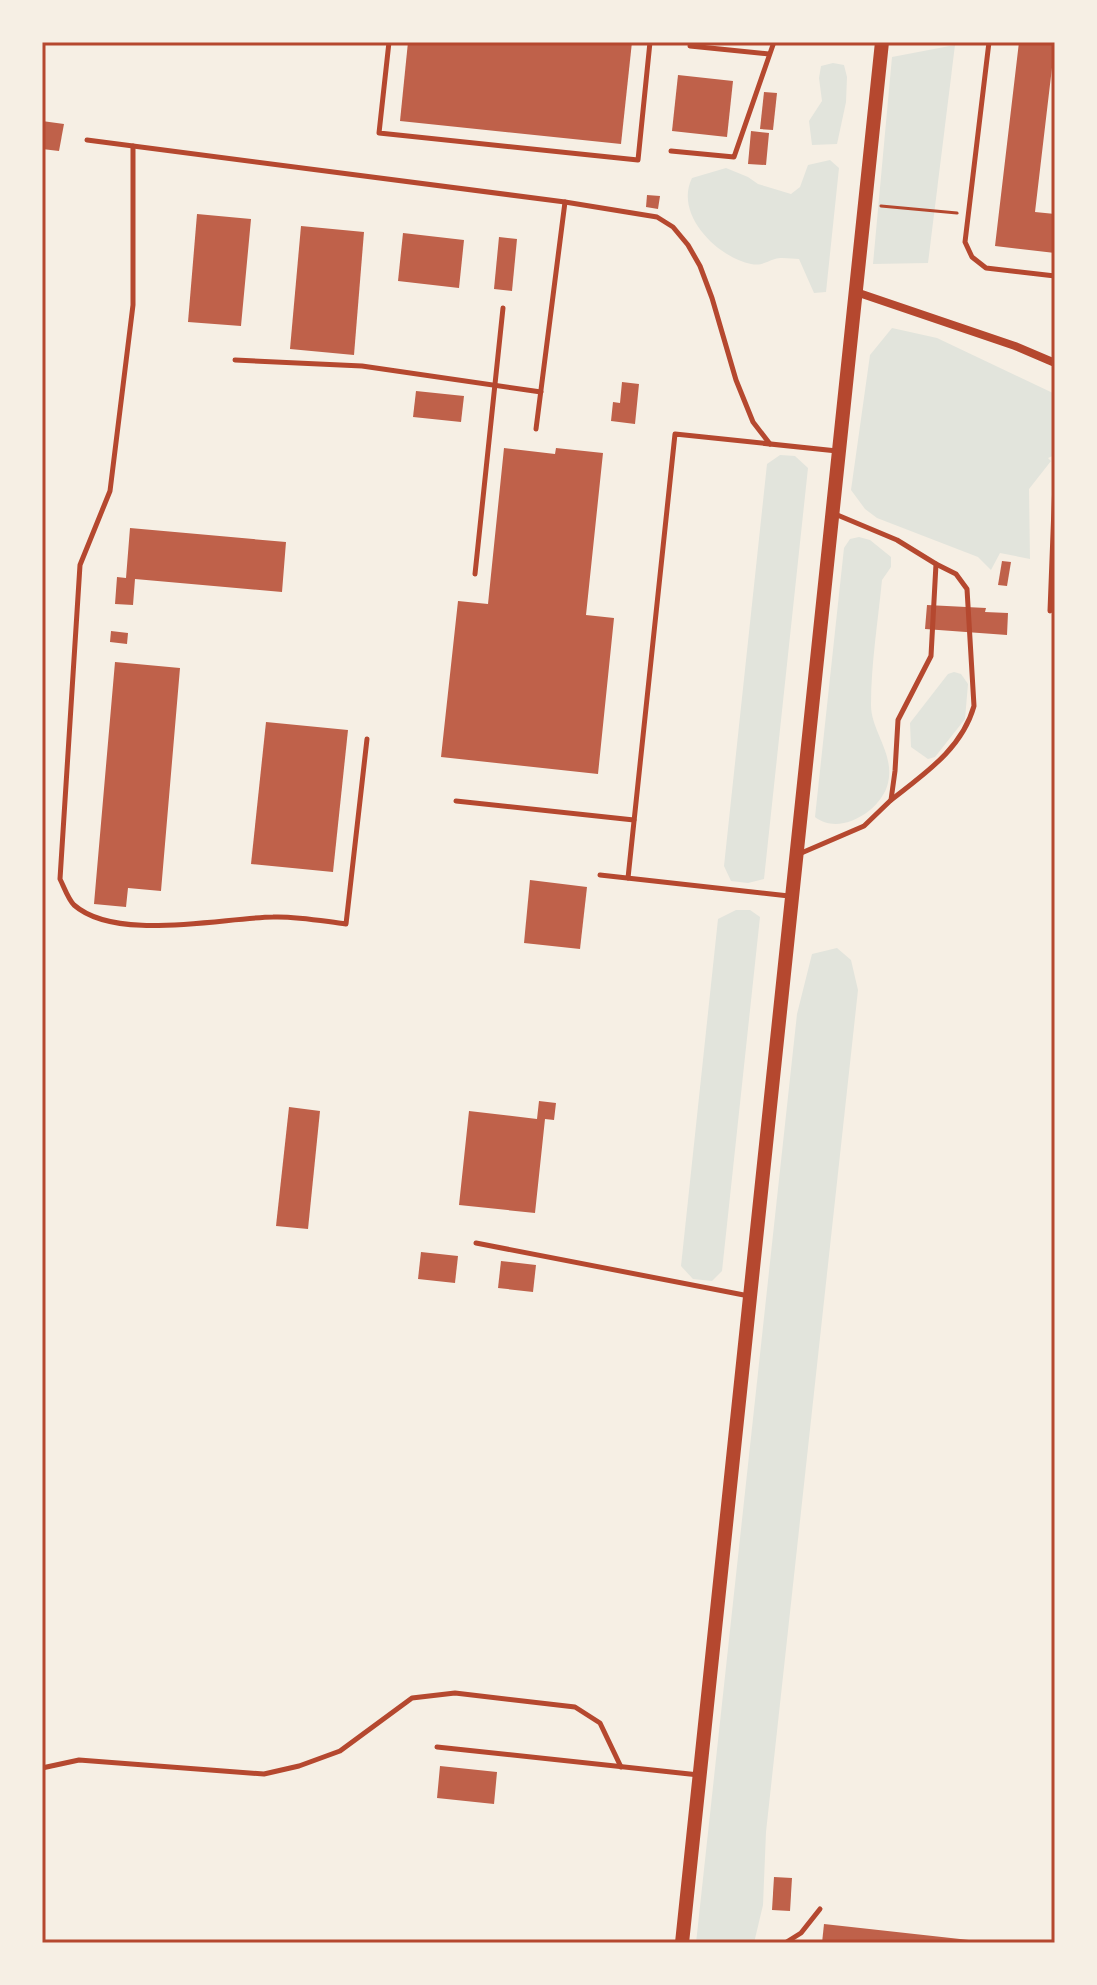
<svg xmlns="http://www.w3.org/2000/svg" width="1097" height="1985" font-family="'Alegreya Sans',sans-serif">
<rect width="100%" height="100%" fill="#f6efe4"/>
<g fill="#e2e4dc">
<path d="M955 45 928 263 873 264 892 57Z"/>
<path d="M833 63 844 65 847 77 846 102 837 144 812 145 809 121 822 101 819 78 821 66Z"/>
<path d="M830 160 839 168 826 292 814 293 799 259C792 259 781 257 775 259 765 262 762 266 751 264 717 257 674 214 692 178L726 168 748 177 758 184 791 194 800 187 808 165Z"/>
<path d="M892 328 937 338 1055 394V455L1048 458 1051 461 1029 489 1030 559 1000 553 991 570 978 557 877 518 865 509 851 490 870 355Z"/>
<path d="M780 455 795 456 808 468 764 879 748 883 731 881 724 866 767 464Z"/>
<path d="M859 537 870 540 891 557V567L882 580C878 621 871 664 871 705 871 731 895 754 888 783 882 810 840 837 815 817L844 548 850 539Z"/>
<path d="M954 672 961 674 968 684 965 719 935 757 928 759 911 747 910 723 948 674Z"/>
<path d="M736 910H750L760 917 722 1271 712 1281 693 1279 681 1266 718 919Z"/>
<path d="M837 948 851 960 858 990 766 1832 763 1905 754 1943H696L797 1014 812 954Z"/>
</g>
<g fill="#bf614a">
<path d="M408 42H632L621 144 400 121Z"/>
<path d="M1019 42H1055L1035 212 1055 214V253L995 246Z"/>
<path d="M678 75 733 81 727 137 672 131Z"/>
<path d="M764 92 777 93 773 130 760 129Z"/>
<path d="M42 121 64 124 59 151 42 149Z"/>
<path d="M751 131 769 133 766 165 748 164Z"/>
<path d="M647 195 660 196 658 209 646 207Z"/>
<path d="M197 214 251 219 241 326 188 322Z"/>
<path d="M301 226 364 232 354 355 290 349Z"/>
<path d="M403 233 464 240 459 288 398 281Z"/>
<path d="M499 237 517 239 512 291 494 289Z"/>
<path d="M622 382 639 384 635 424 611 421 613 402 620 403Z"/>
<path d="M416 391 464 396 461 422 413 417Z"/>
<path d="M504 448 555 454 556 448 603 453 586 615 614 618 598 774 441 757 458 601 488 604Z"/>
<path d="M130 528 286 542 282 592 135 579 133 605 115 604 117 577 126 578Z"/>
<path d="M1002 561 1011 562 1007 586 998 585Z"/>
<path d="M927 605 986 608 985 612 1008 613 1007 635 925 629Z"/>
<path d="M111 631 128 633 127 644 110 642Z"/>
<path d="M115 662 180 668 161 891 128 888 126 907 94 904Z"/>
<path d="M266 722 348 730 333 872 251 864Z"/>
<path d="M530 880 587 887 580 949 524 943Z"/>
<path d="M539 1101 556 1103 554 1120 545 1119 535 1213 459 1205 469 1111 537 1119Z"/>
<path d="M289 1107 320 1111 308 1229 276 1226Z"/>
<path d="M421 1252 458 1256 455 1283 418 1279Z"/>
<path d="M501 1261 536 1265 533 1292 498 1288Z"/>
<path d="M440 1766 497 1772 494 1804 437 1798Z"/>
<path d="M774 1877 792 1878 790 1911 772 1910Z"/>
<path d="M824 1924 978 1941 977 1943H822Z"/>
</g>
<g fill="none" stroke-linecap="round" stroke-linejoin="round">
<path stroke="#b5482f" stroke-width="3" d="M881 206 957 213"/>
<g stroke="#b5482f" stroke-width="5">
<path d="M389 42 379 133 638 160 650 42"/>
<path d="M989 42 965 242 972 257 986 268 1055 276"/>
<path d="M690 46 769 54"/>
<path d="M87 140 565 202 657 217 673 227 688 245 700 266 712 298 736 380 753 422 770 444"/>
<path d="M133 146V305L110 491 80 565 60 879C64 887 68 899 74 905 116 942 220 918 273 917 297 916 322 921 346 924L367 739"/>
<path d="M671 151 734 157 774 42"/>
<path d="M235 360 362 366 541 392"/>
<path d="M536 429 565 202"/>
<path d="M475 574 503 308"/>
<path d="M1050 611 1055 482"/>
<path d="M891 800C924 774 962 749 974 706L967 589 956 574 936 564"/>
<path d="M456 801 634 820"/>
<path d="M799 854 864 826 891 800 895 771 898 720 931 656 936 564 897 540 835 514"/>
<path d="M600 875 789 896"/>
<path d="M628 878 675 434 837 451"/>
<path d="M476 1243 749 1296"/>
<path d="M437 1747 699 1775"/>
<path d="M42 1768 79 1760 264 1774 299 1766 340 1751 412 1698 455 1693 575 1707 600 1723 621 1767"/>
<path d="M785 1943 801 1933 820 1909"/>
</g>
<path stroke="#b5482f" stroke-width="8" d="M856 292 1015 346 1055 363"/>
<path stroke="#b5482f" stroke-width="14" d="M682 1943 882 42"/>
</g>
<rect width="1097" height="1985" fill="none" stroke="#f6efe4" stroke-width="88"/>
<rect x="44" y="44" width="1009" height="1897" fill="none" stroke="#b5482f" stroke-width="3"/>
</svg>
